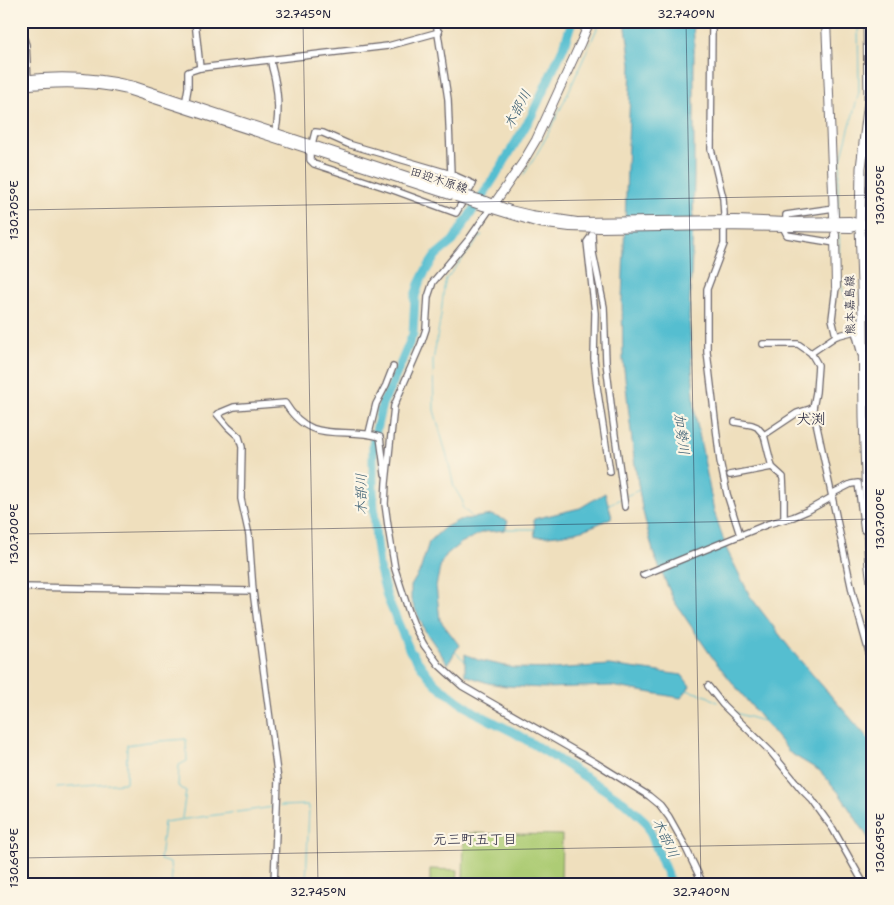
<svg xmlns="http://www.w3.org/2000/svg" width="894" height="905" font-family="'Shantell Sans','Klee One',sans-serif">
<rect width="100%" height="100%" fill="#fcf5e5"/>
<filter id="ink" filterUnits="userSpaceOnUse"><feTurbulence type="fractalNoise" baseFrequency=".02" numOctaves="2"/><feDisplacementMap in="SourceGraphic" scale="10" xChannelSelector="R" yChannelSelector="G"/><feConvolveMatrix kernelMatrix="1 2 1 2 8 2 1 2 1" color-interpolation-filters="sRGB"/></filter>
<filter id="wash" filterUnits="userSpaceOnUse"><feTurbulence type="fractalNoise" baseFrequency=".0096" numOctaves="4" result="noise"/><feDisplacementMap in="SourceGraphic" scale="20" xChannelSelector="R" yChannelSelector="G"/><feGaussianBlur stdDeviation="1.12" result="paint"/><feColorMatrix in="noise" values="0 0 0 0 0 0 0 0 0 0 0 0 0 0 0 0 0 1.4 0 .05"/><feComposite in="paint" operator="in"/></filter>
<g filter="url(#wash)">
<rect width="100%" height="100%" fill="#efdfbd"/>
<g fill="#adcc74" stroke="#687758">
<path d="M464 833 562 835 561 884H463Z"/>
<path d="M430 869 458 870 457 884H430Z"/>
</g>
<g fill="#54bed0" stroke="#3b7086">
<path d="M625 21H693L694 40V178L692 255 689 317 695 413 714 511 727 550 750 596 792 651 873 744V845L839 793 820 771 790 753 749 703 714 660 674 601 654 555 642 508 634 459 623 360 622 300 631 64Z"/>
<path d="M605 493 612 517C585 532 565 535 535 537L534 519 580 508Z"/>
<path d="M492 515 508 521 505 530 483 532 461 543 447 554 441 563 436 586 440 620 459 645 448 664 425 631 411 600V586L420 571 429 542 444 528 459 520Z"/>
<path d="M465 654 478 660 514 668 553 669 609 665 682 675 690 686 681 698 611 686 544 688 506 686 488 683 465 675Z"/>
</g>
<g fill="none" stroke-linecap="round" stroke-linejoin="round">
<g stroke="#54bed0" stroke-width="1">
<path d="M523 176C555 128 576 74 600 22L609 21"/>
<path d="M838 216V181L841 159 859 92 858 21"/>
<path d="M839 233 841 284 850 312"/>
<path d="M626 496 639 490"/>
<path d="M608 505 620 499"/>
<path d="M473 518 462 507 463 502 454 487 448 460 434 410 433 361 441 315 444 287 446 279 482 235"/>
<path d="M506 529H534"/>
<path d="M455 652 465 661"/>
<path d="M686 690 707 696 717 702"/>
<path d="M732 710 739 714 763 721"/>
<path d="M57 788 124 783 126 782 127 745 147 742 186 739 187 761 179 765 178 786 186 791 182 818"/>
<path d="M280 806 308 805 309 807 306 884"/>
<path d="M172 884 170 863 160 860 164 822 274 807"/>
</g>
<path stroke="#54bed0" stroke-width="9" d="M572 21 564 46 531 117 501 167 453 241 436 255 425 272 419 284 415 296 413 334 391 387 382 404 373 444V490L376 543 379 566 387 597 410 651 428 675 436 684 458 701 476 713 513 732 551 755 624 802 645 821 649 829 671 884"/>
</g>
</g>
<g filter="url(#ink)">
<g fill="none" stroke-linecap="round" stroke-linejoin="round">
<defs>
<g id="street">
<path d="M195 21 200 68"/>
<path d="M436 21 448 99 451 174"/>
<path d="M712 21 711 149 723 198 724 214"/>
<path d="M21 28 28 21"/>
<path d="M21 29 26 45 28 83"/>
<path d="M271 60C271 67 274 73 275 80 278 94 280 121 274 135"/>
<path d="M185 105 188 88V72L200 68 388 46 439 32"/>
<path d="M307 149 310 153V160L314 164 393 190 456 213 473 184 451 174 348 144 323 133 315 132 312 144"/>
<path d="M492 206 469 239 433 282 428 297 426 329 421 344 394 406 386 483 385 504 388 526 395 569 410 615 416 630 424 645 439 665 462 686 596 763 649 796 660 805 669 817 683 842 703 884"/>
<path d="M786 222V215L834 208"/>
<path d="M783 227 787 235 835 243"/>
<path d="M724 231V244L707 289V352L720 461 727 494 740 535"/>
<path d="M592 235 593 253 604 307 606 362 613 421 625 507"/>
<path d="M592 235 587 242 595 313 594 358 597 387 610 472"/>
<path d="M836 336 832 319 836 287"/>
<path d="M763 344H798L811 353 818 365 816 392 813 408 853 595 873 667"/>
<path d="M811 353 836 336 855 331"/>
<path d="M861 354 855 331 862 318"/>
<path d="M735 422 752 425 757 427 764 435"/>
<path d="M369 433 376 404 386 385 393 367"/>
<path d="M730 475 772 467"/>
<path d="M784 519V498L783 477 772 467 764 435 797 413 813 408"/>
<path d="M643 575 768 524 793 517 807 511 832 497 835 492 851 484 858 483 864 530 867 531"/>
<path d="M21 587 253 591"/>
<path d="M708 686 723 705 771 752 802 790 812 800 833 829 864 884"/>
<path d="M90 884H114"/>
<path d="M274 884 278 780 253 591 249 535 241 499 242 447 239 437 228 427 217 414 234 407 285 403C311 446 342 426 380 437L385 474"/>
</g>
<g id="secondary">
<path d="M826 21 834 216"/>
<path d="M21 80C59 75 97 77 134 86L455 192"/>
<path d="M21 86C56 82 92 81 127 90L450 195"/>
<path d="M486 201 510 210 531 215 577 222 735 220 786 222 850 221 860 224"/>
<path d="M494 204 523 162 536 140 581 42 590 21"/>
<path d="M483 206 539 223 570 227 601 228 718 226 851 228 860 224H873"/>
<path d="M835 235 836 287"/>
</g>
<path id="primary" d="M868 21 869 101 861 168 860 224 863 316 864 418 868 531 870 568 873 589"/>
</defs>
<use href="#street" stroke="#6a6468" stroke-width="8"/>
<use href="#secondary" stroke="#6a6468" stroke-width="10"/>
<use href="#primary" stroke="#6a6468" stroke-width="11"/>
<use href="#street" stroke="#fff" stroke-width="5.5"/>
<use href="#secondary" stroke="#fff" stroke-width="8"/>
<use href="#primary" stroke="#fff" stroke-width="9"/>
<defs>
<g id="secondary-bridge">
<path d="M455 192 486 201"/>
<path d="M456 197 483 206"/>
</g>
</defs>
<use href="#secondary-bridge" stroke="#6a6468" stroke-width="10" stroke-linecap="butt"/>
<use href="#secondary-bridge" stroke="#fff" stroke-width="8"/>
</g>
</g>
<path fill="none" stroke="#22223b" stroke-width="1" stroke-opacity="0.45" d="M303 21 318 884M686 21 701 884M21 210 873 195M21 534 873 519M21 858 873 843"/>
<g text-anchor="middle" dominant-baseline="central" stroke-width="4.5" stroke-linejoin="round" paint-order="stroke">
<g font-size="12" fill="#22223b" stroke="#fcf5e5">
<text transform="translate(439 180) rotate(18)">田迎木原線</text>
<text transform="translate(850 305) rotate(-91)">熊本嘉島線</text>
</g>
<g font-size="14" font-style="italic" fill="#34596f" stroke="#fcf5e5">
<text transform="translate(517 109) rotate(-62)">木部川</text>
<text transform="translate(682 434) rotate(83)">加勢川</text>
<text transform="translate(361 494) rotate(-91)">木部川</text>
<text transform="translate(666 838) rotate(65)">木部川</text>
</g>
<g font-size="14" fill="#22223b" stroke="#fcf5e5">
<text x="475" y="839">元三町五丁目</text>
</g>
<g font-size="15" fill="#22223b" stroke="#fcf5e5">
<text x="811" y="419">犬渕</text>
</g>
</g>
<rect width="894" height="905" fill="none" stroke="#fcf5e5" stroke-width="55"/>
<rect x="28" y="28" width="838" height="850" fill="none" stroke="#22223b" stroke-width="2"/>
<g font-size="12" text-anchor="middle" fill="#22223b">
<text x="303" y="18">32.745°N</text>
<text x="686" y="18">32.740°N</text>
<text transform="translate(880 195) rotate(-90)" y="4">130.705°E</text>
<text transform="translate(14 210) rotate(-90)" y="4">130.705°E</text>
<text transform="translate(880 519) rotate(-90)" y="4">130.700°E</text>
<text transform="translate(14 534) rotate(-90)" y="4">130.700°E</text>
<text transform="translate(880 843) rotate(-90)" y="4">130.695°E</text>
<text transform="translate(14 858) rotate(-90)" y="4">130.695°E</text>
<text x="318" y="896">32.745°N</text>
<text x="701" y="896">32.740°N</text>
</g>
</svg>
